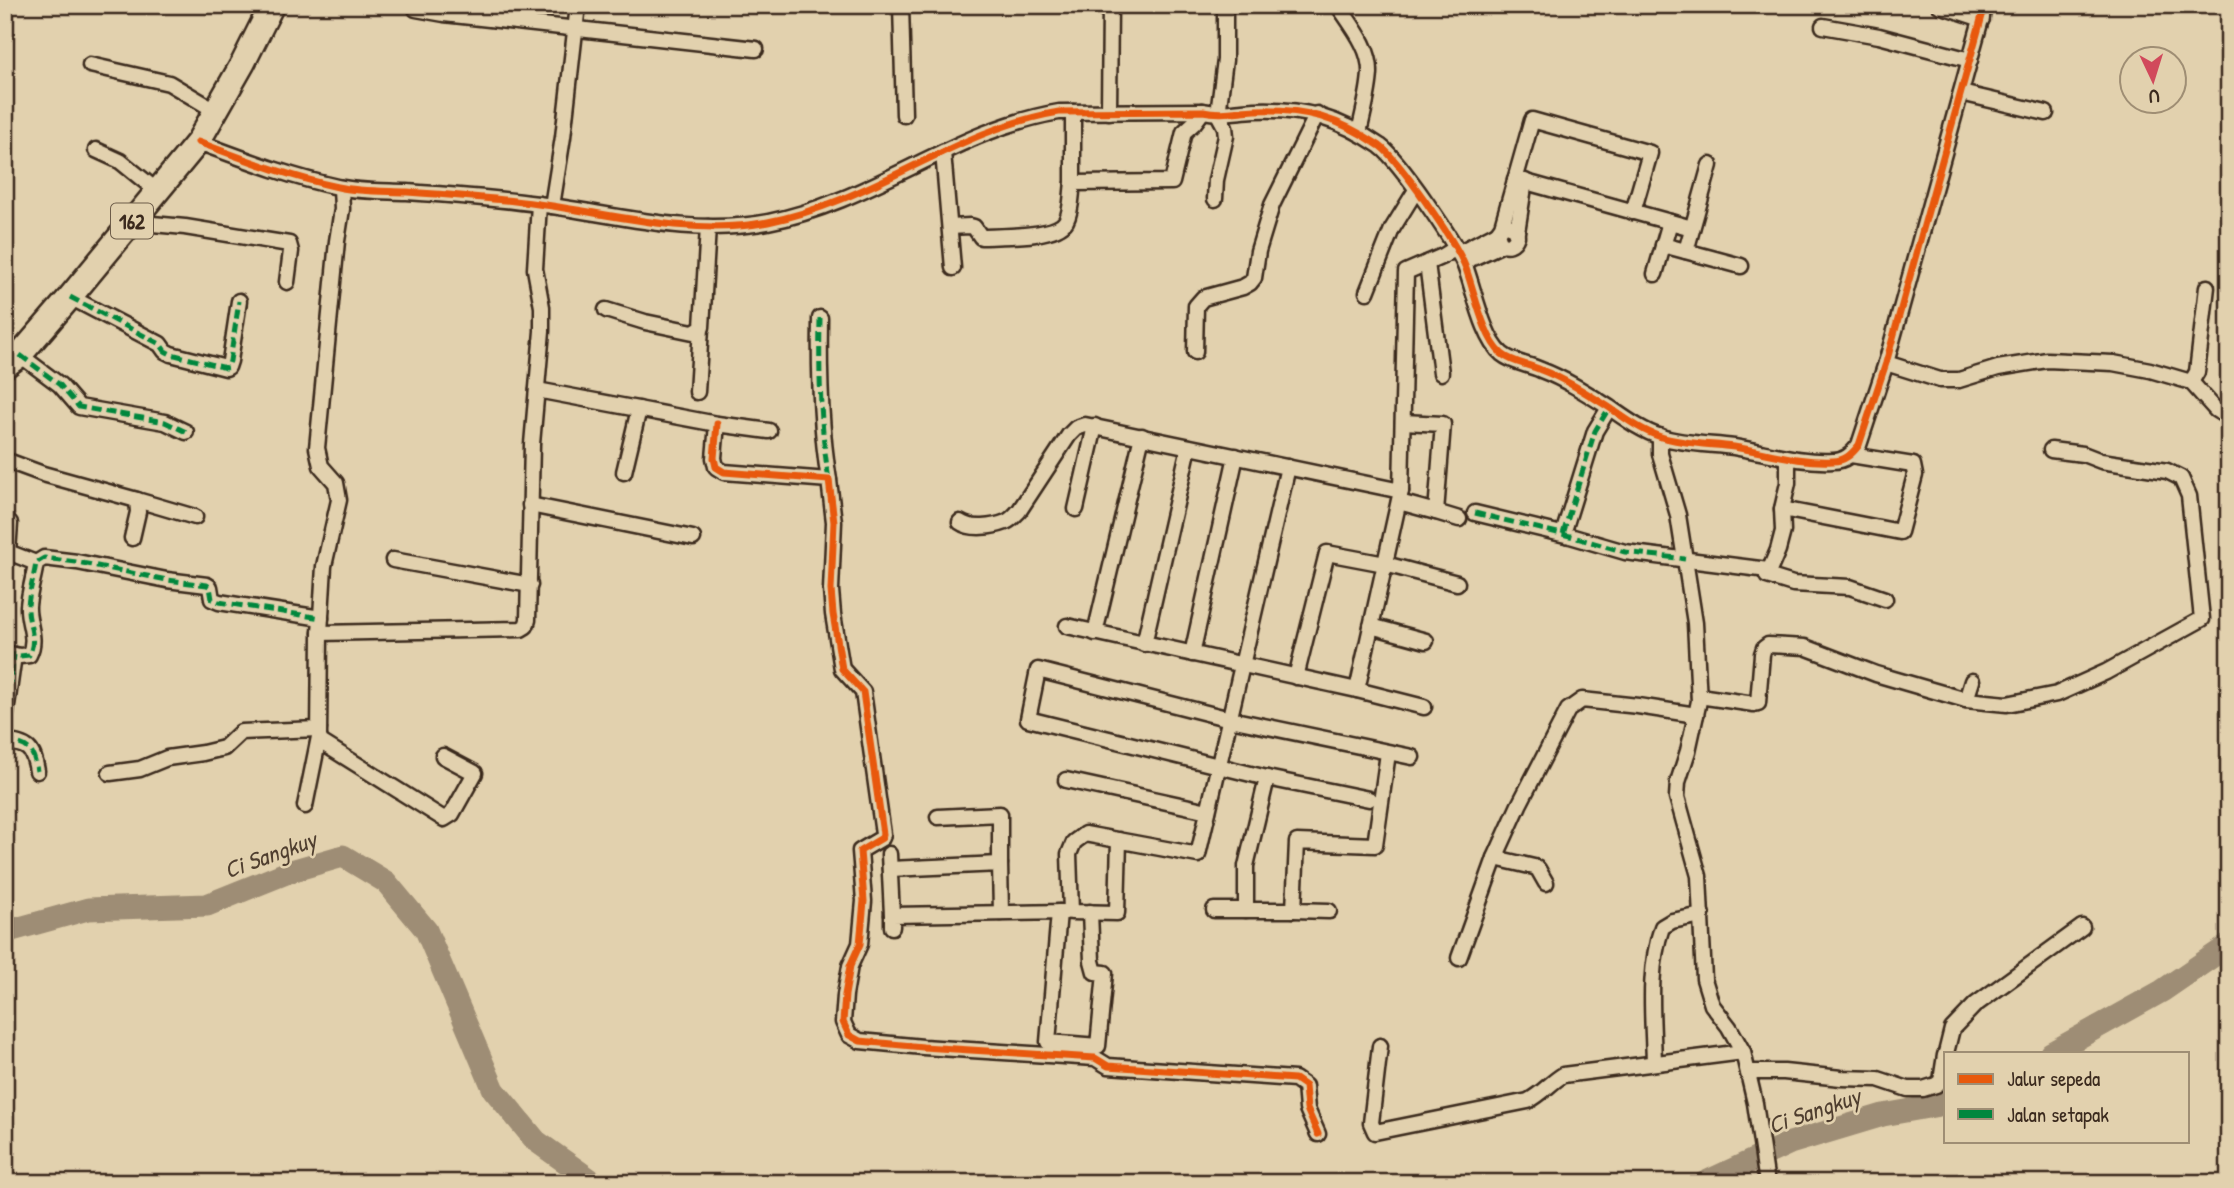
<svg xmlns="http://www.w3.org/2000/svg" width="2234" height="1188" font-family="'Patrick Hand',sans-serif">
<rect width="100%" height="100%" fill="#e2d1ae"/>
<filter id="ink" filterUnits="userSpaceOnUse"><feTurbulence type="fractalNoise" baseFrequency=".0143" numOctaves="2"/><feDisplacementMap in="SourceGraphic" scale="14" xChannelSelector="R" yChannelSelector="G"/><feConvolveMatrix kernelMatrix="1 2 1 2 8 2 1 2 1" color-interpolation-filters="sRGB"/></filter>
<g filter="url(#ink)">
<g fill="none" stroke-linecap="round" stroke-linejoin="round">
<g stroke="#9e8d74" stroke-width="23">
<path d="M5 932 88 909 207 905 291 871 343 856 386 882 426 930 494 1090 536 1141 595 1183"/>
<path d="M2051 1053 2162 991 2229 945"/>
<path d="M1704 1183 1790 1143 1883 1115 1945 1104"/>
</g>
<defs>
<g id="minor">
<path d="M415 5 416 9 444 14 756 49"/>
<path d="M901 5 904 115"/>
<path d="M1338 5C1351 25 1371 48 1370 73 1369 93 1363 113 1359 133"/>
<path d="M1939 5 1982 19"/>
<path d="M1823 26 1879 36 1970 60"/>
<path d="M90 65 169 83 216 111"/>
<path d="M1961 93 2046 113"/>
<path d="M1109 112 1110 5"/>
<path d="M198 142C244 159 290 177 338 187 360 192 385 191 407 192 451 195 494 198 538 204 615 214 690 237 768 222 872 202 956 129 1059 112L1203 111C1221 115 1237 111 1255 110 1304 108 1339 118 1380 146 1399 160 1456 243 1465 266 1474 289 1483 338 1502 354 1513 363 1528 364 1541 370 1565 379 1588 394 1610 408 1626 419 1642 431 1661 437 1684 444 1710 444 1734 447 1766 452 1800 463 1833 461 1845 461 1852 454 1859 445L1886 363 1985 5"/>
<path d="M96 150 120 161 157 191"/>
<path d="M943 152 953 268"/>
<path d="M1515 179 1692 228"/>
<path d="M1073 183V112"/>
<path d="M1215 199 1216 180 1226 136 1225 127 1218 114 1225 60V5"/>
<path d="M552 206 563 137 578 5"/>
<path d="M131 222 185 227 289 244 291 251 287 282"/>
<path d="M1502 226 1506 225 1514 228 1517 236C1514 245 1507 247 1500 242L1497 233 1502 226 1532 120 1650 153 1633 212"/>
<path d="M950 227 970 226 974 227 981 237C999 236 1056 238 1066 221 1072 210 1071 195 1073 183L1172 182 1184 132 1194 123 1203 111"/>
<path d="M1517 232 1525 181"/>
<path d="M1663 245 1741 266"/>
<path d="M1686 251 1710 165"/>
<path d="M1458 253 1497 233"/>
<path d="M1464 262 1503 244"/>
<path d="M1427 263 1441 373"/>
<path d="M1655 274 1670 222"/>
<path d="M1367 292 1392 229 1416 190"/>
<path d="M70 297 160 344 165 351 171 354 226 368 228 367 230 361 239 301"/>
<path d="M606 310 645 322 693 332 702 327 708 227"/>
<path d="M820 318C819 373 820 426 829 480"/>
<path d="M1195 352 1196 306 1203 298 1243 287 1250 283 1254 278 1258 251 1272 205 1317 114"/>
<path d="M20 355 60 385 79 407 165 422 186 432"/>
<path d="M1886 363 1940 380H1959L1998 368 2047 360 2113 363 2150 370 2191 382 2216 410 2229 418"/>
<path d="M2191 382 2197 372 2207 287"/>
<path d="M537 390 717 424 769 431"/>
<path d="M697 392 701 328"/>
<path d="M1403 422 1443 424 1436 512 1459 519"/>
<path d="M717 424 714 458 716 467 724 472 829 480 834 522 831 590 833 614 842 669 863 692 883 834 882 838 860 851 864 901 860 944 850 966 845 995 843 1022 849 1035 860 1041 923 1047 1095 1058 1108 1066 1295 1079 1305 1086 1307 1109 1318 1134"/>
<path d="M1660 436V454L1678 515 1695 623 1699 701 1688 751 1678 782 1677 797 1699 876 1704 979 1712 1005 1729 1027 1743 1052 1755 1103 1767 1183"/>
<path d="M1788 458V483L1782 509 1783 531 1778 550 1767 576 1793 584 1850 587 1885 599"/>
<path d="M5 460 43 474 137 500 138 512 132 538"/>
<path d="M624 472 639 409"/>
<path d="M1401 491 1357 690 1424 707"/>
<path d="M137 500 195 517"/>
<path d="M1399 502 1436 512"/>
<path d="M530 505 693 538"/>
<path d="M1076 509 1095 426"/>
<path d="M1782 509 1900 532 1915 475 1913 465 1851 455"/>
<path d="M1475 513 1570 536 1625 552 1768 570"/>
<path d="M5 518 10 523 8 552 36 563"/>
<path d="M960 522C971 530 993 527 1006 522 1011 520 1015 515 1019 511L1069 435 1076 428 1085 425 1401 491 1406 272 1443 256 1456 248"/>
<path d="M1563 534 1595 431 1609 408"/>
<path d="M393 560 530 585"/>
<path d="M1067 626 1357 690"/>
<path d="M1371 626 1426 641"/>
<path d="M320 633 521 629 526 626 528 620 532 444 542 331V307L535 269 539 204"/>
<path d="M1095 633 1142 436"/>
<path d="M1144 644 1189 447"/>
<path d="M5 653 20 656 29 655C38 638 27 623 28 606 29 592 34 577 36 563L44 558 77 562 167 580 207 585 210 587 212 599 219 602 321 618"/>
<path d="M1192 654 1236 456"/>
<path d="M1296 677 1327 553 1385 564 1457 583"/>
<path d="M1699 696 1754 704 1758 703 1762 654 1764 648 1768 645 1805 647 1876 674 1966 700 1972 681"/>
<path d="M1966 700 2007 704 2057 694 2106 672 2202 619 2189 496 2181 478 2167 471 2101 461 2083 454 2051 450"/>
<path d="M5 720 14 655"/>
<path d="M319 737 321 742 444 819 452 814 475 773 443 756"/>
<path d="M5 741C28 745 33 747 37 771"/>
<path d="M110 773 140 769 167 758 203 753 224 748 241 732 319 729"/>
<path d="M1267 778 1369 799"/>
<path d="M1066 780 1208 811"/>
<path d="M305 806 319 737 320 633 324 566 339 500 336 483 321 466 317 448 337 241 342 209 341 188"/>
<path d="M938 817 1000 814V864"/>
<path d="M1119 840 1117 913 1071 912 1069 854 1074 842 1085 834 1198 855 1288 467"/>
<path d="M889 854 892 915"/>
<path d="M890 869 1000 864 1001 913"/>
<path d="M1546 883 1538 869 1534 867 1495 858 1519 805 1568 710 1582 700 1638 706 1696 715"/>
<path d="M1214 910H1294"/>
<path d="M1246 910V866L1267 778 1028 719 1038 670 1230 719 1412 757"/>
<path d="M1329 911 1294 910 1297 842 1375 845 1388 753"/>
<path d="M1059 912 1048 1042 1098 1046 1105 973 1095 972 1092 961 1090 912"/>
<path d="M892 927V915L1066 912"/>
<path d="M1459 958 1495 858"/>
<path d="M1380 1046 1371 1123 1375 1132 1528 1101C1542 1094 1550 1083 1563 1075L1743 1052"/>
<path d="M1946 1053 1952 1029 1975 1005 2082 927"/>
<path d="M1654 1063C1653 1018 1647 971 1662 927L1672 921 1702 915"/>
<path d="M1748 1072H1784L1841 1078 1878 1079 1908 1089H1923L1936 1085 1941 1081 1945 1055"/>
</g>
<path id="primary" d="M5 366 20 355 70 297 198 142 243 63 272 5"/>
</defs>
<use href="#minor" stroke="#3b2a1e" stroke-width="19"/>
<use href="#primary" stroke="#3b2a1e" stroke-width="28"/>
<use href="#minor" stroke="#e2d1ae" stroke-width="14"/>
<use href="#primary" stroke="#e2d1ae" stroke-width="23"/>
<g stroke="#00873e" stroke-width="5" stroke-dasharray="10 5" stroke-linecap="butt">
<path d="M70 297 160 344 165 351 171 354 226 368 228 367 230 361 239 301"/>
<path d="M820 318C819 373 820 426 829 480"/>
<path d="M20 355 60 385 79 407 165 422 186 432"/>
<path d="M1475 513 1570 536 1625 552 1685 559"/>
<path d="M1563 534 1595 431 1609 408"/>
<path d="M5 653 20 656 29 655C38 638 27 623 28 606 29 592 34 577 36 563L44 558 77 562 167 580 207 585 210 587 212 599 219 602 321 618"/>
<path d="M5 720 14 655"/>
<path d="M5 741C28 745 33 747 37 771"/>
</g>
<defs>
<g id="cycleway">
<path d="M198 142C244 159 290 177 338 187 360 192 385 191 407 192 451 195 494 198 538 204 615 214 690 237 768 222 872 202 956 129 1059 112L1203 111C1221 115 1237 111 1255 110 1304 108 1339 118 1380 146 1399 160 1456 243 1465 266 1474 289 1483 338 1502 354 1513 363 1528 364 1541 370 1565 379 1588 394 1610 408 1626 419 1642 431 1661 437 1684 444 1710 444 1734 447 1766 452 1800 463 1833 461 1845 461 1852 454 1859 445L1886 363 1985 5"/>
<path d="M717 424 714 458 716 467 724 472 829 480 834 522 831 590 833 614 842 669 863 692 883 834 882 838 860 851 864 901 860 944 850 966 845 995 843 1022 849 1035 860 1041 923 1047 1095 1058 1108 1066 1295 1079 1305 1086 1307 1109 1318 1134"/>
</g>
</defs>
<use href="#cycleway" stroke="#e2d1ae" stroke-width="11"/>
<use href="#cycleway" stroke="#e8590c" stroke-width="7"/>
</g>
</g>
<g text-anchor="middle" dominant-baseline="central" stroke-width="5" stroke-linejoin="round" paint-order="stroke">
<rect fill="#e2d1ae" stroke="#6d5c49" stroke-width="2" x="111" y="203.5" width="42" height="35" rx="5"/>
<g font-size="21" font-weight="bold" fill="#3b2a1e">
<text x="132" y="221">162</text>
</g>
<g font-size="24" font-style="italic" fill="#4f3e2f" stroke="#e2d1ae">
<text transform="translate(270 854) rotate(-20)">Ci Sangkuy</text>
<text transform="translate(1814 1110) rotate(-19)">Ci Sangkuy</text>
</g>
</g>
<rect width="2234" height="1188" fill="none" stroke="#e2d1ae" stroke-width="28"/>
<rect x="14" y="14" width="2206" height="1160" fill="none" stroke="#3b2a1e" stroke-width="2.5" filter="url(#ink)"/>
<rect x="1944" y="1052" width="245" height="91" fill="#e2d1ae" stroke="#9f8e74" stroke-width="2"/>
<rect x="1958" y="1074" width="35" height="10" fill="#e8590c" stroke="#9f8e74" stroke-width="2"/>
<text x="2007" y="1086" font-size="21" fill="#3b2a1e">Jalur sepeda</text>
<rect x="1958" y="1109" width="35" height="10" fill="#00873e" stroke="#9f8e74" stroke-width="2"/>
<text x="2007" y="1122" font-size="21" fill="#3b2a1e">Jalan setapak</text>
<g transform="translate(2153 80) rotate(176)"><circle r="33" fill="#e2d1ae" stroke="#9f8e74" stroke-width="2"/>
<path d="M0-5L12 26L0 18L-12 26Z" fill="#d1495b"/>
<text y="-10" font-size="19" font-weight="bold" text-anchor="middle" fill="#3b2a1e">U</text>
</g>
</svg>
